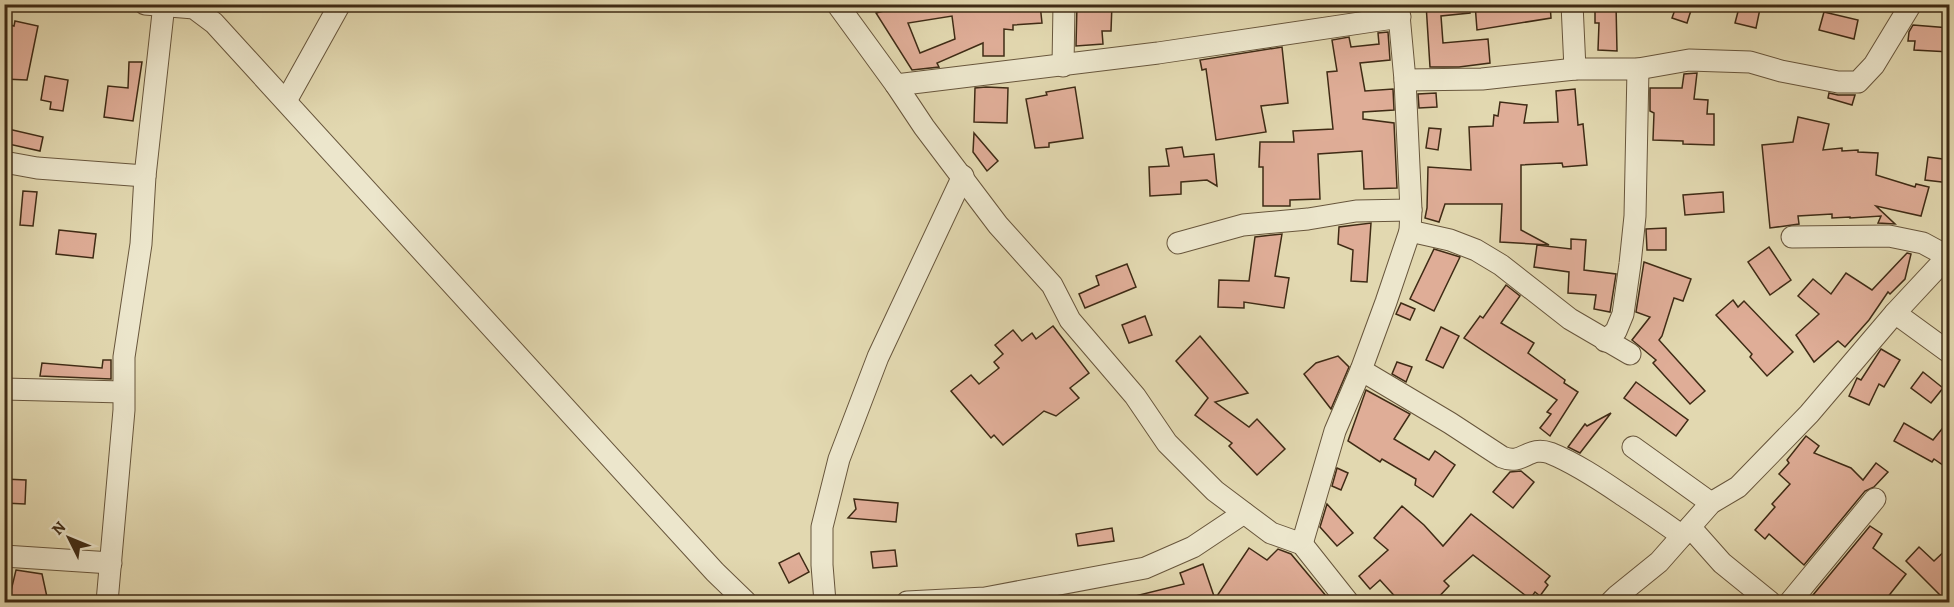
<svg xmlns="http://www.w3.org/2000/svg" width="1954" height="607" font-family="Alegreya,serif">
<rect width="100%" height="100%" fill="#e2d8b0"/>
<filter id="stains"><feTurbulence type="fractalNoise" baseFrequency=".00333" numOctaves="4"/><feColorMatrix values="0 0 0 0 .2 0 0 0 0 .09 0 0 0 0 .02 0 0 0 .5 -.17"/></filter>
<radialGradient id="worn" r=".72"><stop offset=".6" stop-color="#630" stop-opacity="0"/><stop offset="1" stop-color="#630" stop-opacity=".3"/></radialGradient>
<g fill="#dfad97" stroke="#3f2b15" stroke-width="1.5" fill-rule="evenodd">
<path d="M911 4H1040L1042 23 1013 25V30L1004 29V56H983V43L937 63 939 67 912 70 876 13ZM952 16 955 39 920 53 908 23Z"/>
<path d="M1077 4H1112L1111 31H1102L1103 44 1076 46Z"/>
<path d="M1426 4H1469L1470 13 1441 16 1443 43 1488 39 1490 63 1459 67H1430Z"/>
<path d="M1475 4H1550L1551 18 1477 30Z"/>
<path d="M1595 4H1616L1617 51 1598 50 1599 23H1595Z"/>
<path d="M1677 4H1693L1687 23 1672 18Z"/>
<path d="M1740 4H1761L1756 28 1735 23Z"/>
<path d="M1824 12 1858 20 1854 39 1819 30Z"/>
<path d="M15 21 38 26 27 80 4 79 6 62H4V56L7 42H4V32L6 24 14 26Z"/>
<path d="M1913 25 1950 28V52L1914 50 1915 41H1908L1909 32Z"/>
<path d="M1388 32 1390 60 1360 63 1365 91 1393 89 1394 110 1363 112V119L1394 123 1397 188 1364 189 1362 151 1318 154 1320 199 1290 200V206H1263V167H1259L1260 142H1294L1293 131 1333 129 1327 72 1337 71 1332 40 1349 37 1351 47 1379 44 1378 33Z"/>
<path d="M1282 47 1288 103 1261 106 1266 132 1216 140 1206 69 1202 70 1200 60Z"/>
<path d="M129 62H142L133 121 104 117 108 86 128 88Z"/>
<path d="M1697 73 1694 99 1708 100 1707 114H1714V145L1683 144V141L1653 140 1654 113 1650 111V88H1682L1684 74Z"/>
<path d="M45 76 68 80 63 111 50 109 51 102 41 100Z"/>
<path d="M986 87 1008 88 1007 123 974 122 975 88Z"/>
<path d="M1075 87 1083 138 1049 143V147L1035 148 1026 99 1047 95 1046 92Z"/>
<path d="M1575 89 1578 125 1583 124 1587 165 1563 167 1562 163 1521 165V230L1549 245 1500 242 1502 204H1445L1439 222 1425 218 1427 208 1428 167 1471 170 1469 127 1493 126 1494 115 1498 116 1500 102 1527 105 1524 123 1558 122 1556 91Z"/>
<path d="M1436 93 1437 107 1419 108 1418 94Z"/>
<path d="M1829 93 1838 95H1855L1852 105 1828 98Z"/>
<path d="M1798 117 1829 124 1823 150 1842 148V151L1858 150V152L1878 153 1876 175 1915 187 1916 184 1929 187 1921 216 1876 206 1895 224 1878 223 1881 216 1850 218V217L1832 218V214L1798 216 1799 224 1770 228 1762 145 1793 142Z"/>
<path d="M4 128 43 137 40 151 4 143Z"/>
<path d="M1429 128 1441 129 1438 150 1426 148Z"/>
<path d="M974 133 998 161 987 171 973 152Z"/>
<path d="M1182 147 1184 157 1214 154 1217 186 1207 180 1181 182V194L1150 196 1149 167 1169 166 1166 149Z"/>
<path d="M1928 157 1950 160V183L1925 180Z"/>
<path d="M23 191 37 192 33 226 20 225Z"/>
<path d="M1723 192 1724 212 1685 215 1683 195Z"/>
<path d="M1371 223 1367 282 1351 281 1353 250 1338 244 1339 227Z"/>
<path d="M1666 228V250H1647L1646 229Z"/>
<path d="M59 230 96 234 93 258 56 254Z"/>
<path d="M1282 234 1275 276 1289 278 1284 308 1244 302V308L1218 307 1219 280 1249 281 1255 237Z"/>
<path d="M1571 239 1586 240 1584 270 1616 274 1610 312 1594 309 1596 295 1568 293 1569 272 1534 267 1537 245 1571 249Z"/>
<path d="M1769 247 1791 280 1770 295 1748 262Z"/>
<path d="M1434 249 1460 257 1434 311 1410 299Z"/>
<path d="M1907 253 1911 254 1905 279 1890 294 1888 292 1869 320 1845 347 1838 341 1814 362 1796 335 1819 314 1798 296 1813 279 1831 294 1846 273 1872 290Z"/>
<path d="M1644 262 1691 279 1683 301 1674 298 1662 336 1659 340 1705 391 1690 404 1653 363 1656 360 1632 340 1650 317 1636 312Z"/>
<path d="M1127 264 1136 287 1085 308 1079 294 1099 285 1096 276Z"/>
<path d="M1506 285 1520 296 1501 323 1534 343 1528 353 1565 380 1564 383 1578 392 1550 436 1540 428 1551 414 1547 412 1557 400 1464 338 1480 316 1483 318Z"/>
<path d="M1733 300 1738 307 1744 301 1793 352 1767 376 1750 357 1752 354 1716 315Z"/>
<path d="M1401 303 1415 309 1410 320 1396 314Z"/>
<path d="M1145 316 1152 335 1129 343 1122 325Z"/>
<path d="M1053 326 1089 373 1070 388 1079 398 1056 416 1044 411 1003 445 994 435 991 438 951 391 971 375 979 384 999 368 994 362 1003 354 995 345 1013 330 1022 341 1032 333 1036 339Z"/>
<path d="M1441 327 1459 336 1443 368 1426 360Z"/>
<path d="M1200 336 1248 393 1215 402 1249 427 1257 419 1285 449 1257 475 1229 446 1232 443 1195 415 1208 398 1176 361Z"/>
<path d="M1881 349 1900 360 1884 387 1879 384 1869 405 1849 396 1857 378 1861 380Z"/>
<path d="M1338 356 1349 367 1331 409 1304 374 1316 363Z"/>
<path d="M103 360H111V379L40 376 42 363 102 368Z"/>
<path d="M1397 362 1412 367 1406 382 1392 374Z"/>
<path d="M1923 372 1943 388 1931 403 1911 388Z"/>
<path d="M1636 382 1688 420 1676 436 1624 398Z"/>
<path d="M1366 390 1410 414 1394 439 1429 460 1435 451 1455 465 1433 497 1415 485 1416 479 1382 459 1380 462 1348 441Z"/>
<path d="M1611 413 1580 453 1568 447 1585 424 1587 426Z"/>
<path d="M1950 419V470L1934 459 1932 462 1894 441 1904 423 1933 440Z"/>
<path d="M1806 436 1819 446 1814 453 1851 468 1863 480 1876 463 1888 472 1874 487 1865 491 1804 565 1769 534 1765 539 1755 530 1775 507 1772 504 1790 484 1779 474 1789 463 1787 460Z"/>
<path d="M1337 468 1348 473 1341 490 1332 486Z"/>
<path d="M1521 471 1534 482 1513 508 1493 492 1510 472Z"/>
<path d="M4 479 26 480 25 504 4 503Z"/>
<path d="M854 499 898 503 896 522 848 518 856 509Z"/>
<path d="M1327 504 1353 533 1337 546 1320 527Z"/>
<path d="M1402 506 1424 525 1443 546 1471 514 1550 576 1545 582 1548 585 1540 596 1535 592 1530 599 1473 555 1444 581 1449 586 1433 603H1401L1380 580 1370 589 1359 576 1388 550 1374 538Z"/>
<path d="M1870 526 1882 534 1873 548 1906 574 1883 603H1809L1814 596 1813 595Z"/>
<path d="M1112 528 1114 541 1078 546 1076 534Z"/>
<path d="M1950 546V603H1948L1906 561 1919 547 1934 561Z"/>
<path d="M1249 548 1267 560 1278 549 1291 554 1332 603H1128L1127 598 1184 584 1180 573 1203 564 1215 599Z"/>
<path d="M895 550 897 566 873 568 871 552Z"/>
<path d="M799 553 809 572 789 583 779 563Z"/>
<path d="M16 570 42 574 47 597 38 600V603L9 599Z"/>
</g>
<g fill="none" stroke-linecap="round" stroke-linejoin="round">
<defs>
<g id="minor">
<path d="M145 4 194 8 214 23 715 572 746 602"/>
<path d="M837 4 896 85 924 127 998 225 1052 285 1070 320 1135 396 1167 443 1215 491 1271 533 1302 544 1348 602"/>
<path d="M1572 4 1575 69"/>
<path d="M1063 66 1064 4"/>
<path d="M1405 80 1482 79 1575 69H1638L1689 60 1750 62 1781 71 1838 82H1858L1874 65 1911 4"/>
<path d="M896 85 1158 53 1400 17"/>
<path d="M286 101 340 4"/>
<path d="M4 162 37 168 145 176"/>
<path d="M1410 231 1450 240 1476 250 1501 265 1570 319 1630 354"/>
<path d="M1792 237 1889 236 1923 243 1947 256"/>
<path d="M1178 243 1243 225 1308 219 1356 211 1411 210"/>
<path d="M1895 313 1950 353"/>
<path d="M1605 341 1616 331 1623 314 1630 264 1635 216 1638 69"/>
<path d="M1361 370 1450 423 1502 457C1523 466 1528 445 1550 453 1575 463 1599 479 1621 494 1642 508 1662 521 1682 536"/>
<path d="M4 389 123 392"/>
<path d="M1633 447 1711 503"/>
<path d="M1690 527 1722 563 1770 602"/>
<path d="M1302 544 1335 431 1361 370 1386 302 1410 231 1411 210 1405 80 1398 4"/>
<path d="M4 556 111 563"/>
<path d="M107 602 124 410V357L141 244 145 176 164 4"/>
<path d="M825 602 822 565V527L839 459 878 357 963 176"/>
<path d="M907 602 985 598 1145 568 1193 547 1244 513"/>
<path d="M1611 602 1617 596 1659 562 1711 503 1738 487 1809 414 1895 313 1950 254"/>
<path d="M1790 602 1875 499"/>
</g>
</defs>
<use href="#minor" stroke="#68563c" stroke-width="23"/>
<use href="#minor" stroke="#ece6cc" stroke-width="21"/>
</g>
<rect width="1954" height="607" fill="none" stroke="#e2d8b0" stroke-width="24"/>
<rect x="6" y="6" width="1942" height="595" fill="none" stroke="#3f2b15" stroke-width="3"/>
<rect x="12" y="12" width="1930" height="583" fill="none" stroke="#3f2b15" stroke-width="1.5"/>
<g transform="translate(69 538) rotate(313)" stroke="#ece6cc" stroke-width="4.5" paint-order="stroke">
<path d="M0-4.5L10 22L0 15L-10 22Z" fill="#3f2b15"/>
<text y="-9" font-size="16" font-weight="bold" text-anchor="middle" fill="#3f2b15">N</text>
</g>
<rect width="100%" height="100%" filter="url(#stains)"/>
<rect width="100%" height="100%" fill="url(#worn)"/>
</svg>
